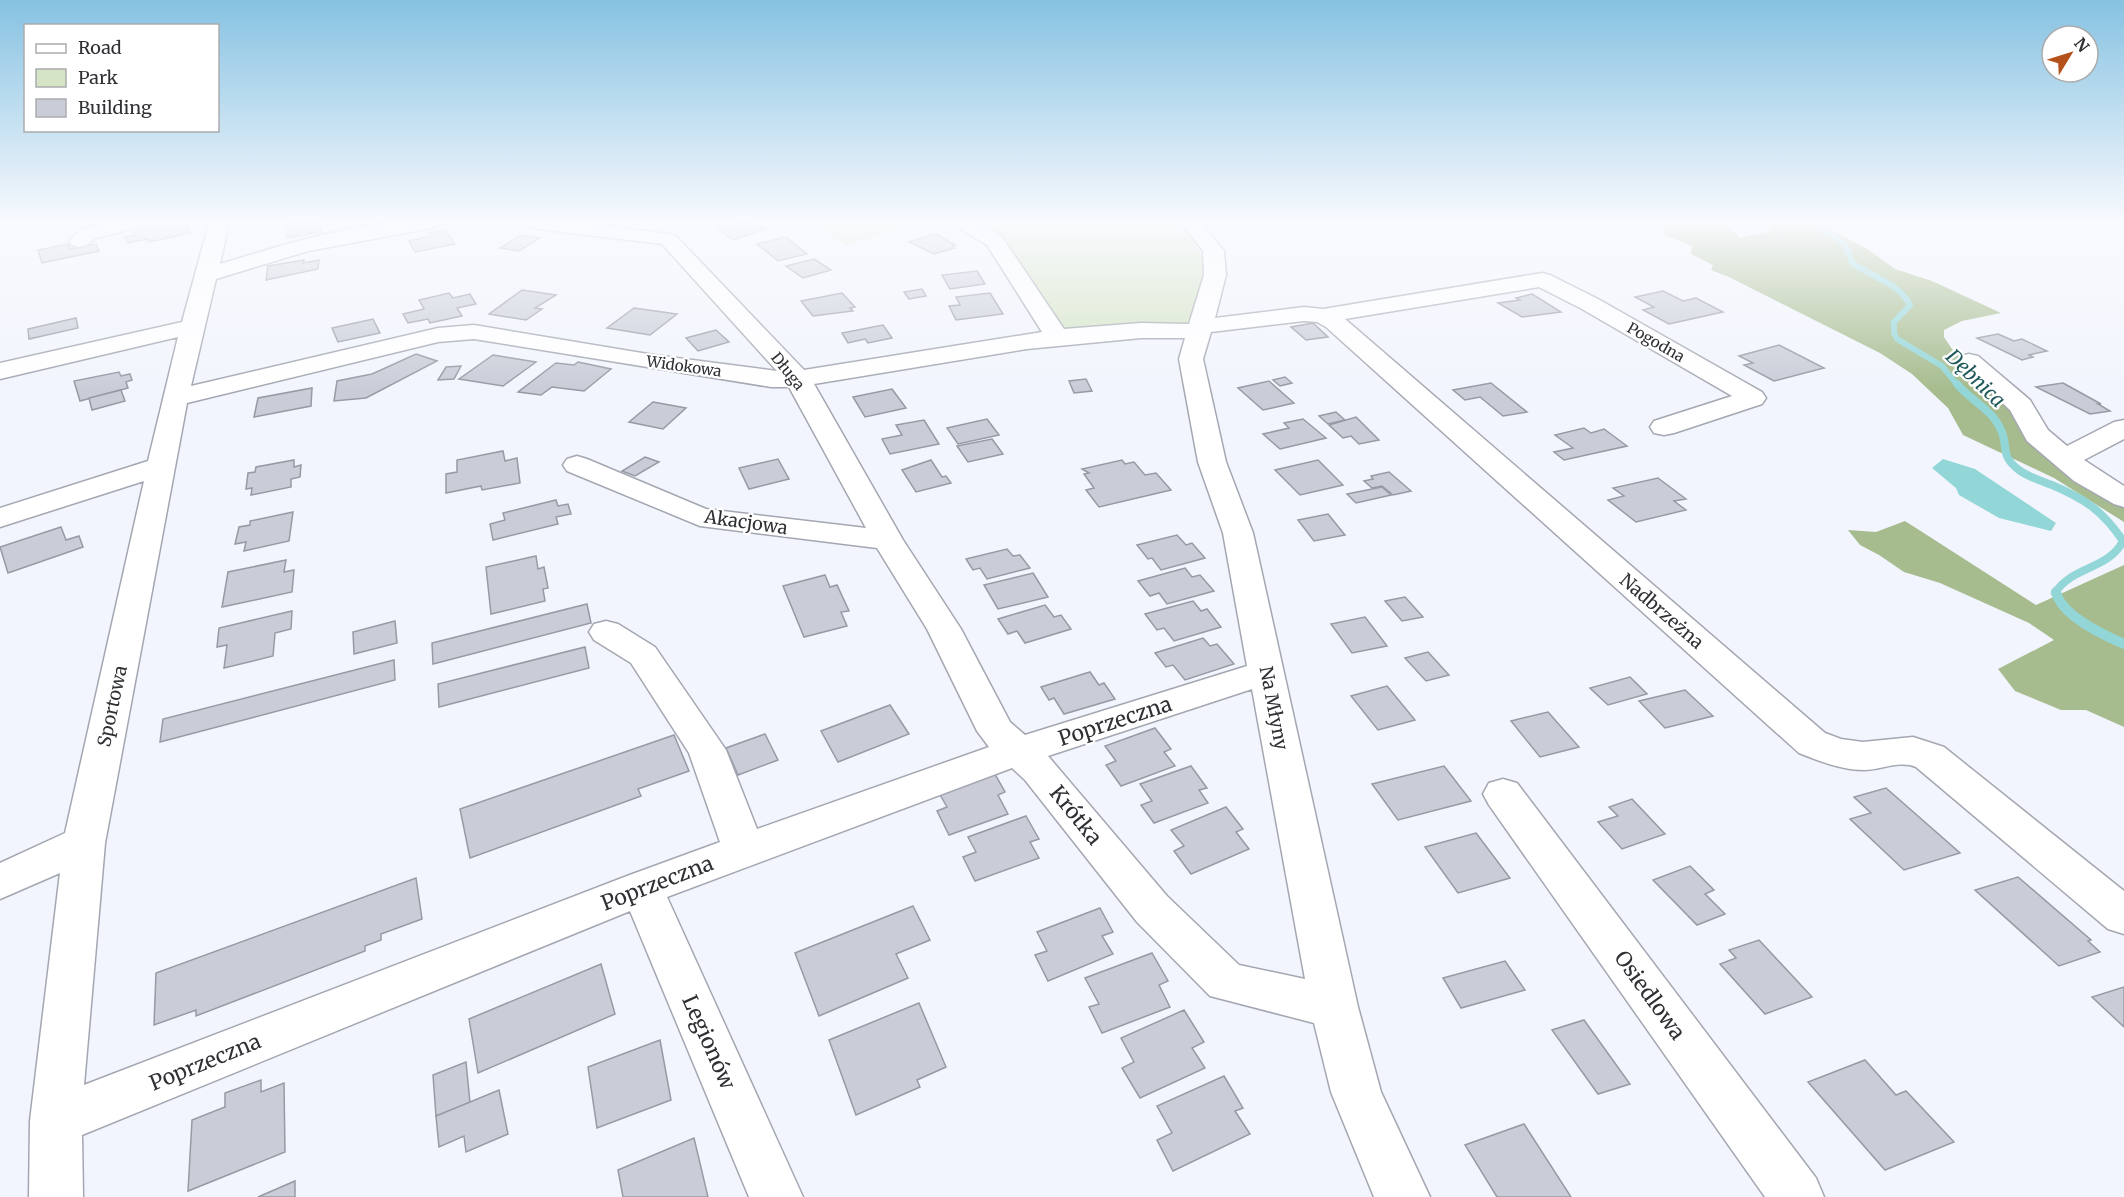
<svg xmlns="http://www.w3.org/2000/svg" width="2124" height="1197" font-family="Merriweather,serif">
<rect width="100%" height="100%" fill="#f2f5fd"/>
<g fill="#d4e4c4">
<path d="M810 223H919L846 245Z"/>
<path d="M978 223H1044L1046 225C1063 223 1161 218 1171 224 1187 232 1202 249 1204 266 1206 284 1192 312 1185 328L1075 332 1055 326 995 235Z"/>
</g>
<g fill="#a6bc8e">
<path d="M1634 223H1717L1738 234V238L1771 231 1769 224 1764 223H1817L1866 248 1895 269 1932 281 2001 313 1962 321 1944 330V337L1954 352 2042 431 2124 499V522L2054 478 1963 435 1948 408 1912 374 1880 353 1729 277 1711 270 1713 265 1691 254 1692 246 1662 234 1666 226 1651 227Z"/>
<path d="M1905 521 2036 605 2124 565V727L2086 710H2061L2015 691 1998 669 2054 640 2029 623 1940 583 1904 572 1879 555 1860 545 1848 530 1876 532Z"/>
</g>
<path fill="#93d6d8" d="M1943 459 1975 469 2056 523 2051 531 1999 518 1959 495 1956 488 1932 468Z"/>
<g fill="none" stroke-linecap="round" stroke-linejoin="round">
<path stroke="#93d6d8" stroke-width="6" d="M1808 223C1829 234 1847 237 1851 262 1870 276 1899 283 1910 305L1894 322V333L1897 339 1942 366 1958 386"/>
<path stroke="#93d6d8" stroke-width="8" d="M1957 384C1971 401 1992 409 2001 430 2009 447 1999 455 2019 470 2028 477 2042 481 2052 485 2085 499 2103 511 2123 541 2108 570 2072 566 2055 593"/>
<path stroke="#93d6d8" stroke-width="10" d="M2056 592C2061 615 2103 635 2124 644"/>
</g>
<g fill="#cacdd8" stroke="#979aa4" stroke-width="1.5">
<path d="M170 223 174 229 187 226 191 233 149 242 147 239 128 243 125 237 135 235 133 230Z"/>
<path d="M285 223H319L321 232 287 238Z"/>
<path d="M741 223H755L765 229 733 240 718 229Z"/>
<path d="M445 230 455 244 415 252 409 241 431 236 429 233Z"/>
<path d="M936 234 955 245 952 246 955 248 934 254 909 242Z"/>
<path d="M521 235 540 238 519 251 500 248Z"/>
<path d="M786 237 807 254 778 261 757 244Z"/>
<path d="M68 244 70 249 96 244 99 251 42 263 38 250Z"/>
<path d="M814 259 831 270 803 278 786 266Z"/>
<path d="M304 260 303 263 319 260 318 269 266 280 268 266Z"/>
<path d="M977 271 985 284 950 289 942 275Z"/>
<path d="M922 289 926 296 909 299 904 292Z"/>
<path d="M522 290 556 295 535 308 542 309 526 320 489 314Z"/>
<path d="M1663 291 1683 301 1696 298 1723 312 1669 324 1643 310 1654 307 1635 297Z"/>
<path d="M449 293 453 298 470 294 476 304 457 308 462 316 430 323 428 319 408 323 403 314 424 309 419 300Z"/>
<path d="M842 293 855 307 850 308 853 311 813 316 801 301Z"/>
<path d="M990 293 1003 314 956 320 949 306 960 305 956 297Z"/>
<path d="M1532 294 1561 312 1522 317 1498 303 1520 300 1516 298Z"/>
<path d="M634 308 677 314 650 335 607 328Z"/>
<path d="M76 318 78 328 29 339 28 329Z"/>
<path d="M373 319 380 333 338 342 332 328Z"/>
<path d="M1313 323 1328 337 1306 340 1291 327Z"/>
<path d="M883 325 892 338 868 343 865 339 848 343 842 333Z"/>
<path d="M716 330 729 342 698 351 686 338Z"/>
<path d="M1998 334 2014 341 2022 339 2047 351 2029 355 2033 357 2022 360 1977 338Z"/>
<path d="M1779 345 1824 368 1774 381 1744 365 1753 363 1739 356Z"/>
<path d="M416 354 437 361 366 398 334 401 337 381 372 374Z"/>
<path d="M493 355 536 362 503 386 459 379Z"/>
<path d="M578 362 611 369 584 391 552 387 541 395 518 392 556 363 574 365Z"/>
<path d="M461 366 454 379 438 380 446 367Z"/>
<path d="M119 372 121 376 130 374 132 380 126 382 128 388 80 401 74 381Z"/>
<path d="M1285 377 1292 383 1280 386 1273 380Z"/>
<path d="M1086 379 1092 391 1074 393 1069 381Z"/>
<path d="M1269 381 1294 403 1263 410 1238 388Z"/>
<path d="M1491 383 1527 412 1503 416 1480 397 1465 400 1453 390Z"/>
<path d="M2063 383 2101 404H2098L2110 411 2090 414 2036 387Z"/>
<path d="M312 388 311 406 254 417 258 398Z"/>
<path d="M892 389 906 408 865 417 853 397Z"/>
<path d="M121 390 125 401 92 410 89 398Z"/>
<path d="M653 402 686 408 663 429 629 422Z"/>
<path d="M1336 412 1345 420 1328 424 1319 416Z"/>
<path d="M1356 417 1379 440 1359 444 1351 436 1343 438 1329 425Z"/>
<path d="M987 419 999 435 958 444 947 428Z"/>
<path d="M1303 419 1326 438 1280 449 1263 434 1289 428 1284 423Z"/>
<path d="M924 420 939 444 890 454 882 439 902 435 896 425Z"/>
<path d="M1584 428 1591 433 1604 429 1627 446 1564 460 1554 452 1573 448 1555 435Z"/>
<path d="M992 439 1003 454 968 462 957 446Z"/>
<path d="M503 451 505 461 517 458 520 483 482 490 481 486 446 493V474L457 472V460Z"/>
<path d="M645 457 659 462 635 476 622 471Z"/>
<path d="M778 459 789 479 749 489 739 468Z"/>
<path d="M294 460V467L301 465 300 477 291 479V487L251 495 252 488 246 489 248 473 255 472 256 467Z"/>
<path d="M931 460 942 477 946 476 951 483 916 492 902 470Z"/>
<path d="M1122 460 1125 464 1134 462 1145 475 1156 473 1171 490 1099 507 1086 490 1094 488 1084 474 1089 473 1082 469Z"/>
<path d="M1318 460 1343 485 1300 495 1275 470Z"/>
<path d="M1389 472 1411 491 1393 495 1382 486 1372 488 1364 481 1373 479 1371 476Z"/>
<path d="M1658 478 1686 499 1674 501 1686 510 1636 522 1608 500 1624 496 1613 488Z"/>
<path d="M1382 487 1391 495 1356 503 1347 494Z"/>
<path d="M556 500 558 506 568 504 571 514 556 517 558 524 493 540 490 524 505 520 503 513Z"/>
<path d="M293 512 289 541 244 551 246 542 235 544 239 527 250 525V521Z"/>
<path d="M1328 514 1345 535 1314 541 1298 520Z"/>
<path d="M61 527 66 540 79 536 83 547 8 573 0 547Z"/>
<path d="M1177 535 1186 545 1192 543 1205 558 1161 570 1152 558 1148 559 1137 545Z"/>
<path d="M1007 549 1013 556 1020 555 1030 568 987 579 980 568 973 570 966 559Z"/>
<path d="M536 556 538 569 544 567 548 588 543 589 545 601 491 614 486 567Z"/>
<path d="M286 560 284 572 294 570 292 592 222 607 228 572Z"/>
<path d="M1185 568 1192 577 1200 575 1214 591 1167 604 1159 593 1150 596 1138 581Z"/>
<path d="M1033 573 1048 597 998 609 984 585Z"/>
<path d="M825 575 830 587 837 585 849 611 841 612 847 626 804 637 783 586Z"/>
<path d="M1405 597 1423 617 1402 621 1385 601Z"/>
<path d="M1193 601 1201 611 1207 609 1221 627 1174 641 1164 628 1157 630 1145 614Z"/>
<path d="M587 604 591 623 433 664 432 643Z"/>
<path d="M1045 605 1054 617 1061 615 1071 629 1025 643 1017 631 1008 634 998 619Z"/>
<path d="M292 611 291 629 275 633 273 656 224 668 227 645 217 647 219 628Z"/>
<path d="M1365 617 1387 646 1352 653 1331 624Z"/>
<path d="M395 621 397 643 354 654 353 632Z"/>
<path d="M1203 638 1210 646 1217 644 1234 664 1185 680 1173 665 1166 667 1155 653Z"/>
<path d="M585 647 589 668 439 707 438 684Z"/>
<path d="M1428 652 1449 675 1426 681 1405 658Z"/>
<path d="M394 660 395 680 160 742 163 719Z"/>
<path d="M1090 672 1099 685 1104 683 1115 699 1064 714 1054 698 1049 700 1041 687Z"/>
<path d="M1630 677 1647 694 1608 705 1590 688Z"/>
<path d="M1387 686 1415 720 1378 730 1351 696Z"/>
<path d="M1685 690 1713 716 1665 728 1639 701Z"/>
<path d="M890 705 909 734 838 762 821 731Z"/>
<path d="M1548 712 1579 747 1540 757 1511 721Z"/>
<path d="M1155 728 1171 749 1164 752 1175 766 1121 786 1106 765 1116 761 1105 746Z"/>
<path d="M765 734 778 760 738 775 726 748Z"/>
<path d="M674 735 689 771 638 789 641 796 470 858 460 809Z"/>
<path d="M1191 766 1207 788 1199 790 1208 803 1154 823 1141 805 1152 801 1140 784Z"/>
<path d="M1444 766 1471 801 1398 820 1372 784Z"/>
<path d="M995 774 1005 792 998 795 1008 814 949 835 937 811 947 807 939 793Z"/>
<path d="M1886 788 1960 853 1904 870 1850 819 1871 813 1854 797Z"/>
<path d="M1632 799 1665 834 1622 849 1598 822 1618 816 1609 807Z"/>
<path d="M1226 807 1243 829 1236 832 1249 849 1191 874 1174 851 1184 846 1171 830Z"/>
<path d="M1026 816 1039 839 1030 842 1039 858 975 881 963 857 976 852 968 837Z"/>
<path d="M1476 833 1510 878 1458 893 1425 847Z"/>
<path d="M1690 866 1714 890 1705 894 1725 914 1697 925 1653 880Z"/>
<path d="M2018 877 2091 940 2088 941 2100 952 2059 966 1975 890Z"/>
<path d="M416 878 422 919 381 934V940L365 946V951L196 1016V1010L154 1025 156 973Z"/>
<path d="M913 906 930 940 896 954 908 978 819 1016 795 953Z"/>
<path d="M1100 908 1113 932 1102 936 1113 954 1048 981 1035 955 1047 951 1037 932Z"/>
<path d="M1759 940 1812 997 1765 1014 1720 964 1736 958 1729 950Z"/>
<path d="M1152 953 1168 981 1159 985 1170 1007 1102 1033 1089 1007 1099 1004 1085 978Z"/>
<path d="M1505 961 1525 990 1461 1008 1443 978Z"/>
<path d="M601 964 615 1014 478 1073 469 1019Z"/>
<path d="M2124 987V1027L2092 997Z"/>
<path d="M919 1003 946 1067 917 1080 920 1087 856 1115 829 1040Z"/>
<path d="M1184 1010 1204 1042 1192 1048 1205 1068 1140 1098 1122 1068 1134 1062 1121 1038Z"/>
<path d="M1584 1020 1630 1084 1598 1094 1552 1030Z"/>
<path d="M660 1040 671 1100 597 1128 588 1067Z"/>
<path d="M1865 1060 1896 1095 1906 1091 1954 1142 1885 1170 1808 1082Z"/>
<path d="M466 1062 470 1103 436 1116 433 1075Z"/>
<path d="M1224 1076 1243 1108 1235 1111 1250 1134 1173 1171 1157 1140 1172 1133 1157 1106Z"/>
<path d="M261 1080V1092L284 1083 285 1152 188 1191 192 1120 225 1107V1093Z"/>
<path d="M499 1090 508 1134 466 1152 464 1136 439 1147 436 1116Z"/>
<path d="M1524 1124 1571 1197H1497L1465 1145Z"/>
<path d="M694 1138 708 1197H623L618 1170Z"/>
<path d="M295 1181V1197H258Z"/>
</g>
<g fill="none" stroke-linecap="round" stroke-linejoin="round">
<defs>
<g id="minor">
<path d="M108 223H144L141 227 96 238 86 245 79 247 72 245 69 241 82 229Z"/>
<path d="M209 223H229L220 264C287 244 366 217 437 223L434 227 427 229 308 251 216 279 191 386 438 328 474 325 654 355 777 371 662 244 538 229 531 227 528 223H584L675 235 804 370 1042 332 987 245 957 227 954 223H978L1002 237 1064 329 1141 323 1189 324 1204 275 1203 251 1181 223H1201L1224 251 1226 275 1215 318 1304 307 1323 309 1542 273 1550 275 1598 299 1762 392 1766 398 1762 404 1674 433 1664 435 1654 433 1650 427 1654 421 1732 396 1582 309 1539 287 1345 319 1825 733 1841 739 1863 742 1913 737 1944 747 2124 891V934L2108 929 1916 767C1899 760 1881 770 1864 770 1842 770 1819 761 1799 753L1326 327 1317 322 1304 321 1211 332 1203 359 1226 462 1253 533 1358 1007 1381 1092 1430 1197H1374L1331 1092 1314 1023 1210 996 1137 922 1025 780 1012 768 667 897 803 1197H749L630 911 82 1135 83 1197H29L30 1121 60 873 0 899V863L65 833 144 481 0 527V508L148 461 178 337 0 379V363L182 322ZM1141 338H1185L1179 359 1198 462 1223 533 1247 666 1025 735 1010 722 961 629 903 540 814 384 1027 349ZM474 339 771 387H789L866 528 706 509 587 459 577 456 567 459 563 465 567 471 700 526 877 548 927 629 977 731 989 747 757 829 726 750 655 647 618 624 606 621 594 624 589 632 594 640 631 663 689 753 720 842 627 876 84 1085 105 843 187 403 438 342ZM1252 689 1305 979 1239 965 1167 896 1048 756Z"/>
<path d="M1969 354 1978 356 2030 400 2048 430 2067 446 2114 422 2124 420V439L2084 460 2124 486V507L2114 504 2074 481 2027 441 2010 410 1957 361 1960 356Z"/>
<path d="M1503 779 1517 783 1816 1178 1824 1197H1765L1489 805 1483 794 1489 783Z"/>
</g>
</defs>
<use href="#minor" stroke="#a4a7b1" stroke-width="3"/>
<use href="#minor" fill="#fff" fill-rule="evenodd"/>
</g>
<linearGradient id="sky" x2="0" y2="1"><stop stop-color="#86c2e2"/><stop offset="0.57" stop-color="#f9fafe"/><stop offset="1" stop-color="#f9fafe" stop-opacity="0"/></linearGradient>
<rect width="2124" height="390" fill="url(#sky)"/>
<g text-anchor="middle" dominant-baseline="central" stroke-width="4.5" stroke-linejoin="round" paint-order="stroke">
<g font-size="15" fill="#2e3034" stroke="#fff">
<text transform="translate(1656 342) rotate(30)">Pogodna</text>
<text transform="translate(684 366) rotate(8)">Widokowa</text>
<text transform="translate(788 371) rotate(51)">Długa</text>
</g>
<g font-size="18" fill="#2e3034" stroke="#fff">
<text transform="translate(746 522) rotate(8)">Akacjowa</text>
<text transform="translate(1662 611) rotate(41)">Nadbrzeżna</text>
<text transform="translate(112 706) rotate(-78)">Sportowa</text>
<text transform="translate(1274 708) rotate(79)">Na Młyny</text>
</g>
<g font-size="20" font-style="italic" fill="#1f585a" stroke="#fff">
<text transform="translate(1976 378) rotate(44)">Dębnica</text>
</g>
<g font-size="21" fill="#2e3034" stroke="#fff">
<text transform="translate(1115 721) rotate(-18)">Poprzeczna</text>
<text transform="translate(1076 815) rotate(51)">Krótka</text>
<text transform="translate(657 883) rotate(-21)">Poprzeczna</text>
<text transform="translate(1650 995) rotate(54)">Osiedlowa</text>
<text transform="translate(709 1042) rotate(66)">Legionów</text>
<text transform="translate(205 1062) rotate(-22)">Poprzeczna</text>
</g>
</g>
<rect x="24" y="24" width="195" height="108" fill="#ffffff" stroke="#abacae" stroke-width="1.5"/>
<rect x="36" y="44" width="30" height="9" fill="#ffffff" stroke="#abacae" stroke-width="1.5"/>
<text x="78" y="54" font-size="18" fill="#2e3034">Road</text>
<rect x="36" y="69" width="30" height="18" fill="#d4e4c4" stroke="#abacae" stroke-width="1.5"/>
<text x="78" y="84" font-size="18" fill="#2e3034">Park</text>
<rect x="36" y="99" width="30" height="18" fill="#cacdd8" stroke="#abacae" stroke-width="1.5"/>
<text x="78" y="114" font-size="18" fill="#2e3034">Building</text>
<g transform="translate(2070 54) rotate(52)"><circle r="28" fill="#ffffff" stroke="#abacae" stroke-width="1.5"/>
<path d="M0-4.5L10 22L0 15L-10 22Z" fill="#b5521c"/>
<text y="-9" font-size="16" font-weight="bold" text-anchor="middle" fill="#2e3034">N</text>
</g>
</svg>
